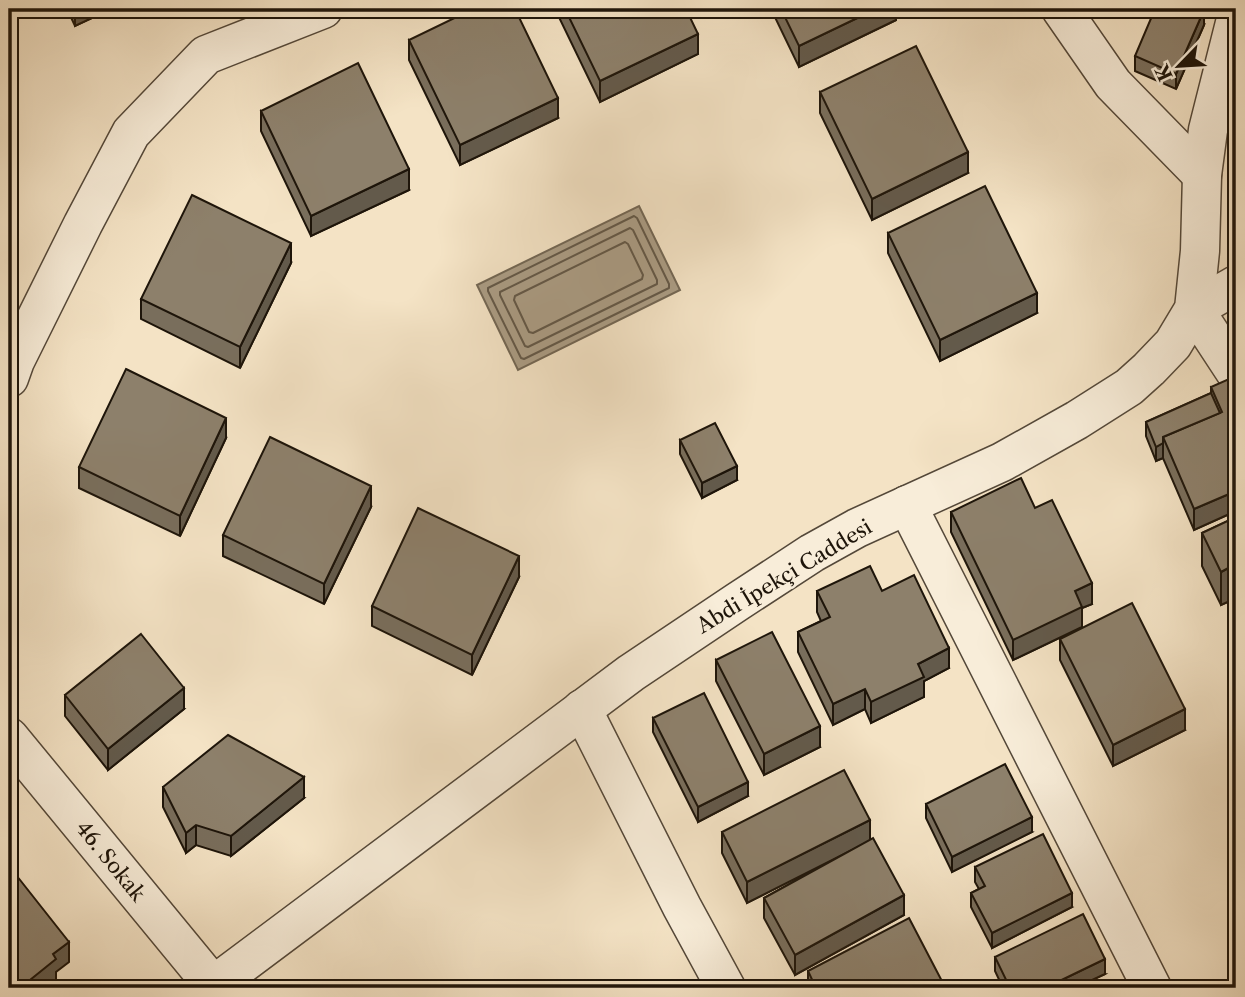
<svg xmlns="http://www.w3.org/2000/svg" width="1245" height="997" font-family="'Libre Caslon Text',serif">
<rect width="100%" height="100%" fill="#f4e3c5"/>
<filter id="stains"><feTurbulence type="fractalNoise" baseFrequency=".00286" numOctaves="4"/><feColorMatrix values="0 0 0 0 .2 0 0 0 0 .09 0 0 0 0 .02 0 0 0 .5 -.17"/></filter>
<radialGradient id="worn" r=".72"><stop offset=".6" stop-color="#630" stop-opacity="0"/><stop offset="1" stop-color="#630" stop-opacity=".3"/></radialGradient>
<path fill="#ab9d85" stroke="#736754" stroke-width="2" d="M639 206 680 290 518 370 477 285Z"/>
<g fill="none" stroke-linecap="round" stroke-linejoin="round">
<g stroke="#645948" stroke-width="2">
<path d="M634 216 637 218 669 284V288L524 359 521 358 488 291V288Z"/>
<path d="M630 228 633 230 657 280V284L528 347 525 346 500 295V292Z"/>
<path d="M625 242 628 244 643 275 642 279 533 333 529 332 514 300 515 296Z"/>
</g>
<defs>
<g id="minor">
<path d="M1061 9 1113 84 1202 175"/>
<path d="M1236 285 1194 309 1236 373"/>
<path d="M9 378 15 361 83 224 131 133 206 55 323 9"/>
<path d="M907 505 1152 988"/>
<path d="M582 709 682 907 726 988"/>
<path d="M9 737 213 985"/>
<path d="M210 988 631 673 737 602 812 553 857 528 1002 462 1077 420 1129 387 1149 369 1173 344 1194 309 1200 251 1202 175 1208 130 1236 19"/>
</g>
</defs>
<use href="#minor" stroke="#544839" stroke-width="41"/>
<use href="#minor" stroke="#f8edd9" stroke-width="38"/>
</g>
<g fill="#796e5c" stroke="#1e150a" stroke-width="2">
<path d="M67 9H111L75 26Z"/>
<path d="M555 9H686L698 54 600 102Z"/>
<path d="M771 9H896V20L799 67Z"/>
<path d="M1204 25 1176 89 1135 71V56Z"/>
<path d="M409 40 558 118 460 165 409 60Z"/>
<path d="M820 92 968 173 872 220 820 113Z"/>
<path d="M261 111 409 190 311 236 261 131Z"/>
<path d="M888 233 1037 313 940 361 888 253Z"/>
<path d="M291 263 240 368 141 319V299Z"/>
<path d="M1211 387 1236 395V511L1194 530 1163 458 1156 461 1146 436V422L1211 393Z"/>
<path d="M226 438 180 536 79 488V467Z"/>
<path d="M680 440 737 480 702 498 680 454Z"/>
<path d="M371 507 324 604 223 556V535Z"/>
<path d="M1035 508 1092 604 1082 608V627L1013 660 951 532V512Z"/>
<path d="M1236 517V637L1233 631V603L1232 600 1221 605 1202 566V533Z"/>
<path d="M519 577 472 675 372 626V606Z"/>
<path d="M817 591H882L949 668 924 681V697L871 723 865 709 833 725 798 652V632L821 621 817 612Z"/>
<path d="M1060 639 1185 730 1113 766 1060 660Z"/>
<path d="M716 660 820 747 764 775 716 681Z"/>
<path d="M65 695 184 709 108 770 65 716Z"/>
<path d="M653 718 748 796 698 822 653 732Z"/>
<path d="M163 787 304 798 231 856 196 845 186 853 163 807Z"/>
<path d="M926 804 1032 832 952 872 926 818Z"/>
<path d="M722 832 870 840 904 915 795 975 764 918V898L845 853 747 903 722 853Z"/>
<path d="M975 867 1072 907 992 948 971 907V893L979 889 975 882Z"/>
<path d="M995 957 1105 974 1075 988H1003L995 971Z"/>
<path d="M808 971 945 988H808Z"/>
</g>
<g fill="#635a4b" stroke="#1e150a" stroke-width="2">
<path d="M75 9H111L75 26Z"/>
<path d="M876 9H896V20L799 67V46Z"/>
<path d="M1204 10V25L1176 89V74Z"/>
<path d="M698 34V54L600 102V81Z"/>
<path d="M558 98V118L460 165V145Z"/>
<path d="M968 152V173L872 220V199Z"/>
<path d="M409 169V190L311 236V216Z"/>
<path d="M291 243V263L240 368V347Z"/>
<path d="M1037 293V313L940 361V340Z"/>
<path d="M226 418V438L180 536V516Z"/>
<path d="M1163 443V458L1156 461V447Z"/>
<path d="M737 466V480L702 498V483Z"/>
<path d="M371 486V507L324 604V584Z"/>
<path d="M1236 491V511L1194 530V509Z"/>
<path d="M519 556V577L472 675V655Z"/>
<path d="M1232 566V600L1221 605V572Z"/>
<path d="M1092 583V604L1082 608V627L1013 660V640L1075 591Z"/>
<path d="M949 648V668L924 681V697L871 723V702L918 664Z"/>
<path d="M184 688V709L108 770V749Z"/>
<path d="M865 689V709L833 725V704Z"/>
<path d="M1185 709V730L1113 766V745Z"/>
<path d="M820 726V747L764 775V754Z"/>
<path d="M304 777V798L231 856V836Z"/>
<path d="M748 782V796L698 822V807Z"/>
<path d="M1032 817V832L952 872V857Z"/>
<path d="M870 820V841L747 903V882Z"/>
<path d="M196 825V845L186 853V833Z"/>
<path d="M1072 893V907L992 948V933Z"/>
<path d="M904 895V915L795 975V955Z"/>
<path d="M69 942V962L56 972V980L46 988H20L53 954Z"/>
<path d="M1105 959V974L1075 988H1045Z"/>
</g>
<g fill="#8d806b" stroke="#1e150a" stroke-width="2">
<path d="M473 9H515L558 98 460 145 409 40Z"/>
<path d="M565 9H686L698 34 600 81Z"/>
<path d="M781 9H876L799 46Z"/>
<path d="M1155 9H1200L1204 10 1176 74 1135 56Z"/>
<path d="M916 46 968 152 872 199 820 92Z"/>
<path d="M358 63 409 169 311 216 261 111Z"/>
<path d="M985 186 1037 293 940 340 888 233Z"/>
<path d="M192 195 291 243 240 347 141 299Z"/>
<path d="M126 369 226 418 180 516 79 467Z"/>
<path d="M1229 379 1236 395V491L1194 509 1163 437 1222 412 1211 387Z"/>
<path d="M1211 393 1220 413 1163 437V443L1156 447 1146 422Z"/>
<path d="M715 423 737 466 702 483 680 440Z"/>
<path d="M270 437 371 486 324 584 223 535Z"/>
<path d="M1021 478 1035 508 1052 500 1092 583 1075 591 1082 607 1013 640 951 512Z"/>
<path d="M418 508 519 556 472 655 372 606Z"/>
<path d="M1236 517V575L1232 566 1221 572 1202 533Z"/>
<path d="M870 566 882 591 914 575 949 648 918 664 924 677 871 702 865 689 833 704 798 632 830 617 817 591Z"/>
<path d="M1132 603 1185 709 1113 745 1060 639Z"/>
<path d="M772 632 820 726 764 754 716 660Z"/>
<path d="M141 634 184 688 108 749 65 695Z"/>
<path d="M704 693 748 782 698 807 653 718Z"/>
<path d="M228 735 304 777 231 836 196 825 186 833 163 787Z"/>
<path d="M1005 764 1032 817 952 857 926 804Z"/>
<path d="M844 770 870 820 747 882 722 832Z"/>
<path d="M1043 834 1072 893 992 933 971 893 985 886 975 867Z"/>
<path d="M873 838 904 895 795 955 764 898Z"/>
<path d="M9 866 69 942 53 954 56 959 20 988H9Z"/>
<path d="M1083 914 1105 959 1045 988H1010L995 957Z"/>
<path d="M909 918 945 987 942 988H816L808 971Z"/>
<path d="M1124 981 1128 988H1109Z"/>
</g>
<g text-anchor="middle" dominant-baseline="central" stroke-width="5" stroke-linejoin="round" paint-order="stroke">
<g font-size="21" fill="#1e150a" stroke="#f8edd9">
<text transform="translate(784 576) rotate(-31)">Abdi İpekçi Caddesi</text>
<text transform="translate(111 861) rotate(51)">46. Sokak</text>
</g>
</g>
<rect width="1245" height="997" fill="none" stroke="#f4e3c5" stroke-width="35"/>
<rect x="10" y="10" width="1224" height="976" fill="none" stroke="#1e150a" stroke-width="3.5"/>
<rect x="18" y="18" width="1210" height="962" fill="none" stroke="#1e150a" stroke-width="2"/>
<g transform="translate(1179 66) rotate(245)" stroke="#f8edd9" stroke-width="5" paint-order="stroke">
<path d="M0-5L12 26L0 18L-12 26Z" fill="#1e150a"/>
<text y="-10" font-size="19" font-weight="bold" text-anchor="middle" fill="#1e150a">K</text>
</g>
<rect width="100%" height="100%" filter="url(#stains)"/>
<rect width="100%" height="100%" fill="url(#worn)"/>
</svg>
